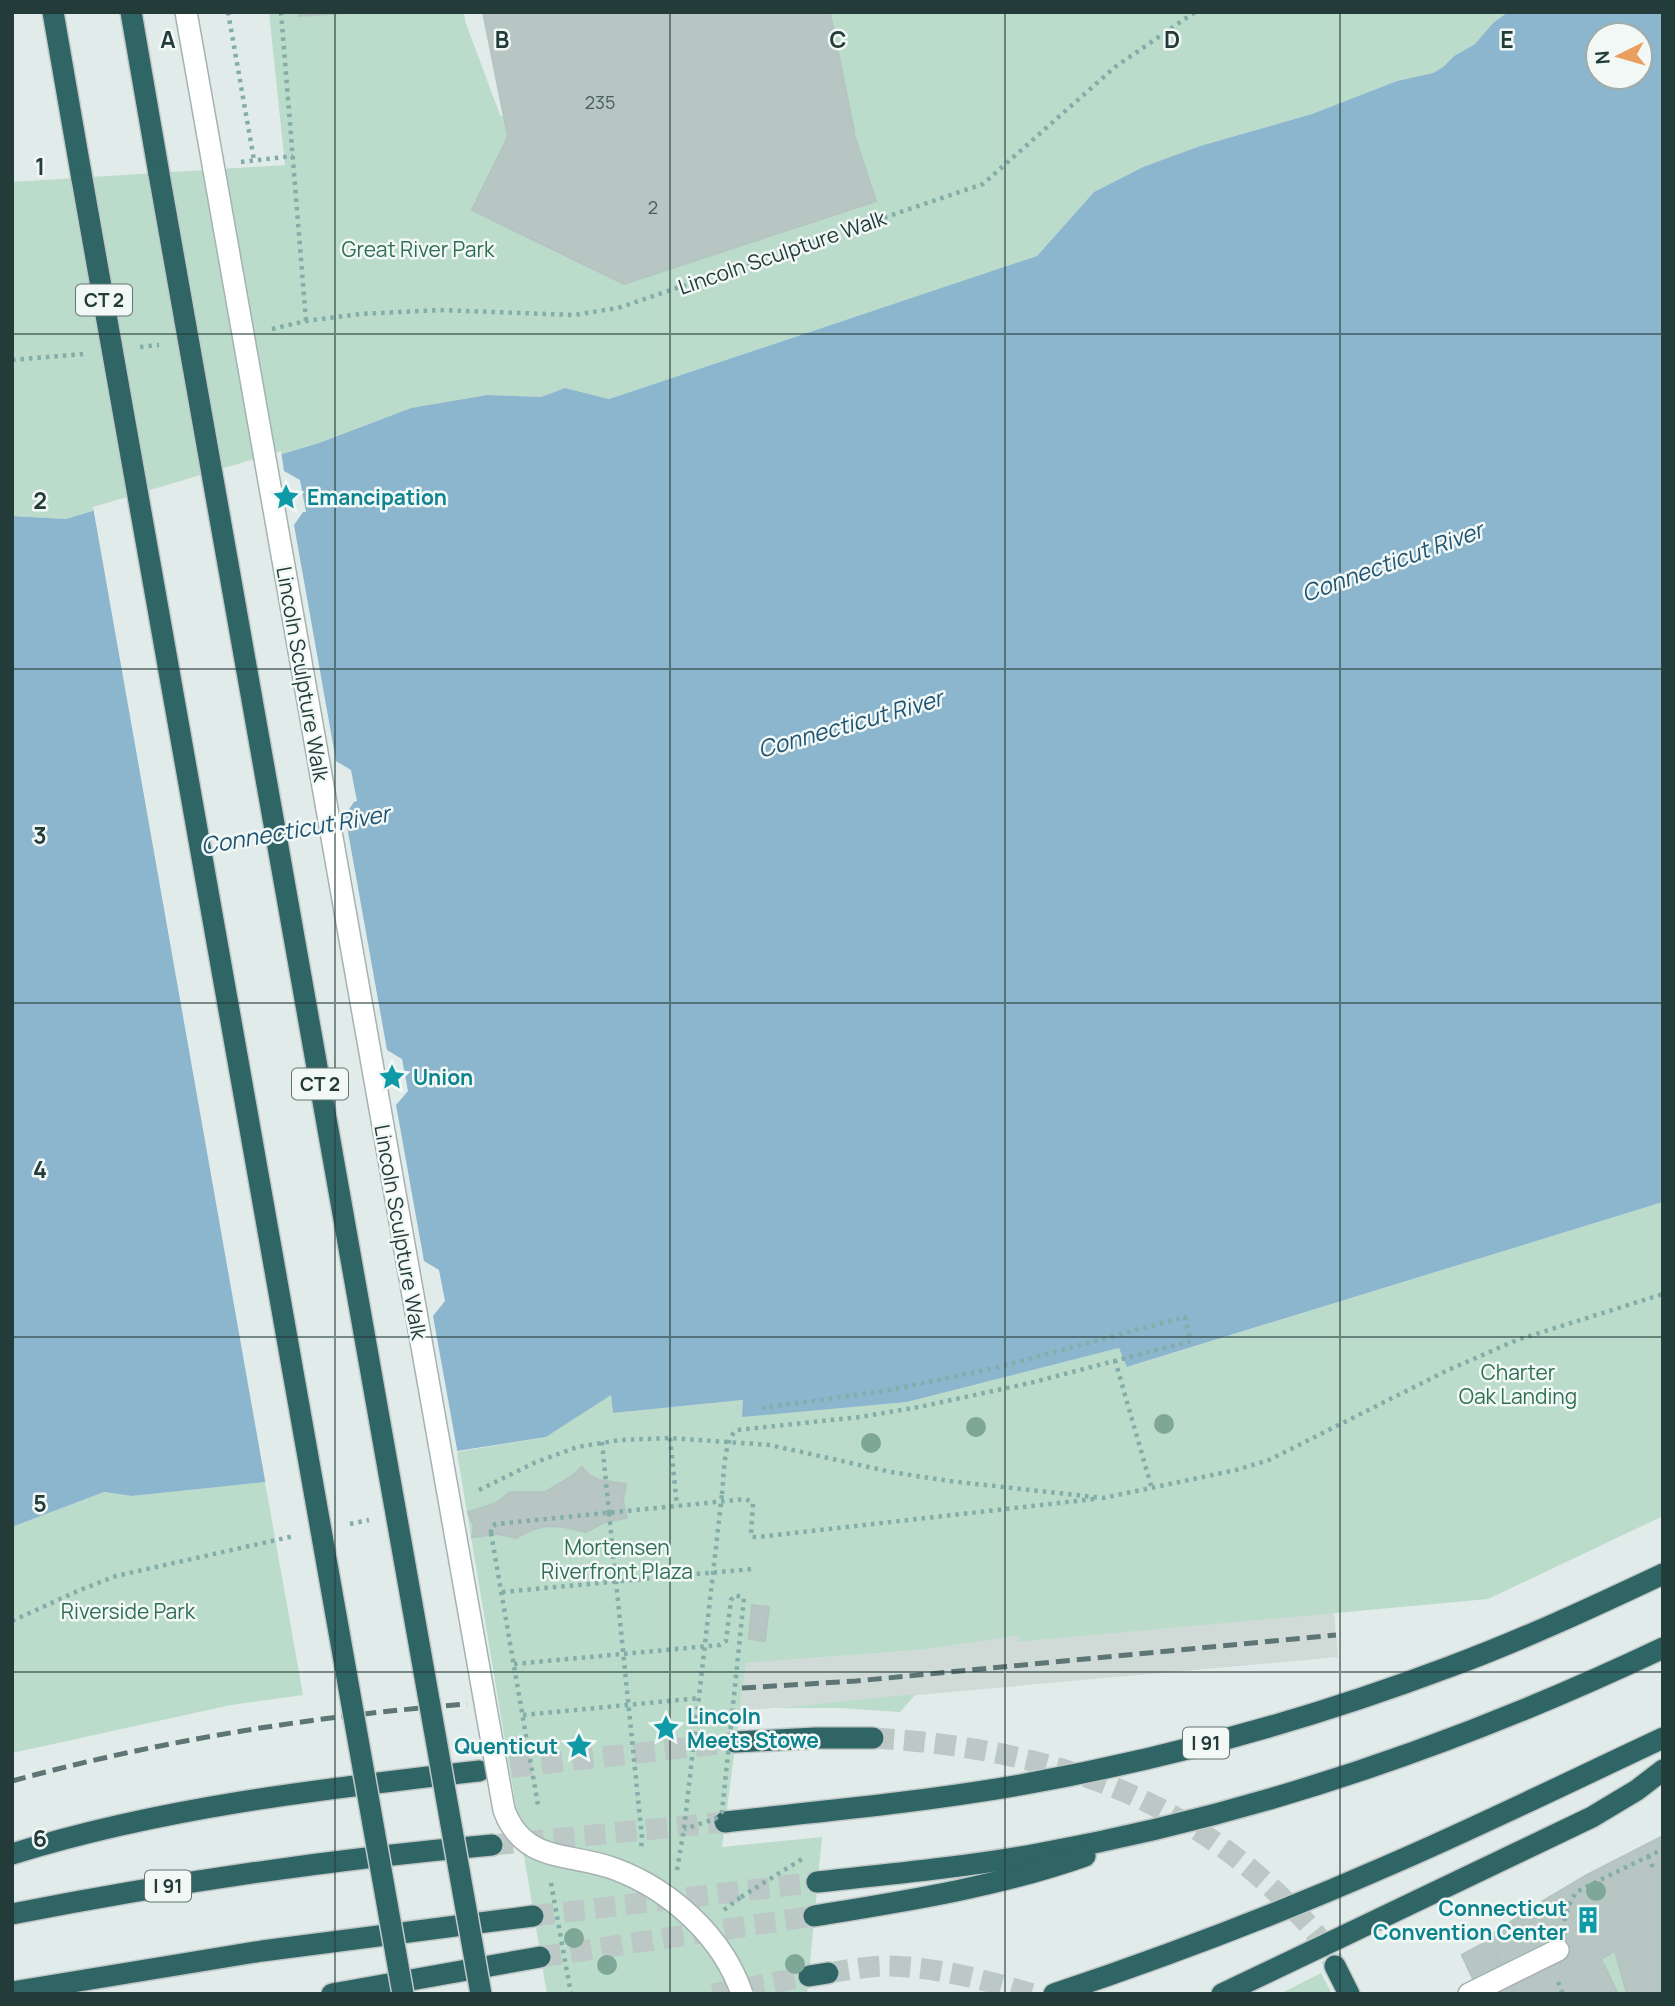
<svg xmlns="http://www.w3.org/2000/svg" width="1675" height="2006" font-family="Manrope,sans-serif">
<rect width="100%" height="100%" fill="#e1ebe9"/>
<path fill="#d0dbd8" d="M1334 1612 1338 1657 740 1711 746 1663 919 1650 1022 1634 1018 1642Z"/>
<g fill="#bbdbcb">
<path d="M269 12H464L465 21 500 115 646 188 852 122 831 12H1508L1493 23 1475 44 1454 56 1443 67 1433 73 1397 81 1312 114 1200 146 1143 167 1094 192 1037 256 609 399 565 388 541 397 487 395 411 408 319 443 66 519 12 516V182L285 165Z"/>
<path d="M1663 1202V1516L1488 1599 1017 1642 1021 1635 919 1650 746 1663 722 1847 822 1837 807 1994H547L457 1452 546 1437 611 1394 613 1413 744 1400 743 1416 907 1402 1119 1348 1128 1367Z"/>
<path d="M265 1482 303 1695 231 1705 12 1753V1527L104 1492 132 1496Z"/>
<path d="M916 1694 900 1712 840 1708H777Z"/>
<path d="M1615 1951 1627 1994H1618L1601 1959Z"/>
<path d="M1321 1973 1332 1994H1280Z"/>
</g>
<path fill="#8cb6cd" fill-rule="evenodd" d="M1508 12H1663V1202L1127 1367 1119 1348 907 1402 742 1417 743 1400 613 1413 611 1395 546 1437 457 1451 454 1435 265 1482 132 1496 104 1492 12 1527V516L66 519 319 443 411 408 487 395 541 397 565 388 609 399 1037 256 1094 192 1143 167 1200 146 1312 114 1397 81 1433 73 1443 67 1454 56 1475 44 1493 23ZM1598 35H1640V77H1598Z"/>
<path fill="#e1ebe9" d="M281 451 284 471 300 480 306 512H303L294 525 336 761 351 770 357 801 354 802 345 815 387 1050 402 1059 408 1091 396 1105 424 1261 439 1270 445 1301 433 1316 458 1455 454 1453 451 1438 266 1486 93 507Z"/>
<g fill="#b7c6c2" stroke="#b4c4c1" stroke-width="2">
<path d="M299 12H345V13L299 16Z"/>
<path d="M483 12H830L854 131H853L876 201 624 284 472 210 508 137Z"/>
<path d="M582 1467 589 1475 599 1480 626 1484 623 1501 627 1518 605 1522 586 1532 564 1527 546 1526 531 1530 516 1538 498 1534 472 1537 474 1527 468 1512 496 1503 510 1492H545L572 1476Z"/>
<path d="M752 1605 769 1607 765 1641 749 1639Z"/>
<path d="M1663 1836V1994H1627L1615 1951 1601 1959 1618 1994H1480L1462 1955 1490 1940 1489 1936 1536 1905 1585 1876Z"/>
<path d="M1490 1940 1516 1994H1480L1462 1955Z"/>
</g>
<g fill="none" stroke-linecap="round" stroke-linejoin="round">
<g stroke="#bbc8c6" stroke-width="21" stroke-dasharray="21 10" stroke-linecap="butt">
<path d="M873 1738C1025 1747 1163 1784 1276 1892 1297 1912 1321 1935 1333 1961"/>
<path d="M480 1771 735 1742"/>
<path d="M492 1845 725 1822"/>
<path d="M533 1916 817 1882"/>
<path d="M540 1957 814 1916"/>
<path d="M828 1973C848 1970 868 1966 888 1966 937 1967 985 1980 1033 1994"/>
<path d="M713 1994 809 1976"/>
</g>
<defs>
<g id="minor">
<path d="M186 12 214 170"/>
<path d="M1469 1994 1558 1950"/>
</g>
<g id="highway">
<path d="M53 12 82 179"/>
<path d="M131 12 159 174"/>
<path d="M735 1742 815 1738H873"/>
<path d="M725 1822C824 1811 923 1802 1020 1785 1166 1759 1311 1719 1449 1667 1522 1640 1593 1607 1663 1574"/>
<path d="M12 1854C163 1807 322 1789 479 1771"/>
<path d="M817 1882C891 1874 965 1867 1037 1854 1254 1815 1465 1742 1663 1648"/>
<path d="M12 1914C171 1883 331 1859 492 1845"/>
<path d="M814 1916C906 1901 997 1887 1085 1856"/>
<path d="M1335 1966 1349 1994"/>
<path d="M809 1976 828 1973"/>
<path d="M12 1992 262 1951 533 1916"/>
<path d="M332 1994 540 1957"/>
<path d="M1054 1994C1167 1956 1278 1914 1387 1866 1480 1826 1571 1781 1663 1738"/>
<path d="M1222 1994 1592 1817 1637 1790 1663 1770"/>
</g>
</defs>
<use href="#minor" stroke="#a4b3b1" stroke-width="24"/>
<use href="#highway" stroke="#c1c8c8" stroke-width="24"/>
<g stroke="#83ada9" stroke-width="4.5" stroke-dasharray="3.5 5" stroke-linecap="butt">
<path d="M228 12 254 160"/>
<path d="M281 12 306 321"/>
<path d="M241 162 293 156"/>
<path d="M272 329 306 321 360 314 440 310 574 315 618 308 983 184 1115 67 1195 12"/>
<path d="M140 347 159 345"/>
<path d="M12 360 83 354"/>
<path d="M1115 1360 1152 1489"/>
<path d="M670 1438 677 1506"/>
<path d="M602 1442 609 1513"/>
<path d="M479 1490 534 1463 577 1447 620 1440 670 1438 770 1445 891 1472 949 1481 1103 1498 1236 1470 1269 1460 1448 1370 1517 1340 1663 1294"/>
<path d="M722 1494C724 1478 723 1439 737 1430L860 1417 919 1407 1030 1383 1191 1341 1185 1317 999 1367 885 1391 762 1408"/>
<path d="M350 1524 369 1520"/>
<path d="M491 1533V1527L496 1524 746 1499 753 1503 751 1534 752 1537H758L1094 1499"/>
<path d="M502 1592 752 1569"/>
<path d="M12 1621 80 1590 116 1576 294 1536"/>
<path d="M523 1715 700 1698"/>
<path d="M1648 1856 1653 1868"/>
<path d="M724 1910 741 1897"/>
<path d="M1564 1921 1569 1905 1576 1892 1663 1849"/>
<path d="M1558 1982 1563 1994"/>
</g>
<use href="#minor" stroke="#fff" stroke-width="21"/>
<use href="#highway" stroke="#306565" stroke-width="21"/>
<g stroke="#5d7675" stroke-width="5" stroke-dasharray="14 7" stroke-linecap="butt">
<path d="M742 1688 856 1681 1336 1635"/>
<path d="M12 1781C161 1740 314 1716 467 1704"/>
</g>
<defs>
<path id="minor-bridge" d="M214 170 504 1810C524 1864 570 1852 615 1869 671 1890 723 1937 742 1994"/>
<g id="highway-bridge">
<path d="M159 174 481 1994"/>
<path d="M82 179 403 1994"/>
</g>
</defs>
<use href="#minor-bridge" stroke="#a4b3b1" stroke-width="24" stroke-linecap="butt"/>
<use href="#highway-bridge" stroke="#c1c8c8" stroke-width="24" stroke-linecap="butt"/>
<g stroke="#83ada9" stroke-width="4.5" stroke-dasharray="3.5 5" stroke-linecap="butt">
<path d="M609 1513 642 1838 641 1849"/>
<path d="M491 1533 538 1805"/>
<path d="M514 1664 720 1645 726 1641 731 1600 735 1595 744 1598 722 1812 715 1819 684 1829"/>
<path d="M677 1870 684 1829 722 1494"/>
<path d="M551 1883 571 1994"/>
<path d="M741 1897 802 1859"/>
</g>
<use href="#minor-bridge" stroke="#fff" stroke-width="21"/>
<use href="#highway-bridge" stroke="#306565" stroke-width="21"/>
</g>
<g fill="#7fa798">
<circle cx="1164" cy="1424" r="10"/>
<circle cx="976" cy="1427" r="10"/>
<circle cx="871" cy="1443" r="10"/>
<circle cx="1596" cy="1891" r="10"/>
<circle cx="574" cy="1938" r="10"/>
<circle cx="795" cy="1964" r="10"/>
<circle cx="607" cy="1965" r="10"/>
</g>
<path fill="none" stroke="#233b39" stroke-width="2" stroke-opacity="0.55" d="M335 12V1994M670 12V1994M1005 12V1994M1340 12V1994M12 334H1663M12 669H1663M12 1003H1663M12 1337H1663M12 1672H1663"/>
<defs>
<symbol id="sight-bare" viewBox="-9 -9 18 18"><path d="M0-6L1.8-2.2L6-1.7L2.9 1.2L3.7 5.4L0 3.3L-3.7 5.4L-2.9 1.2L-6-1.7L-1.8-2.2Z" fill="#0f9aa8" stroke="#f2f8f6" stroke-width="2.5" paint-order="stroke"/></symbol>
<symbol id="building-bare" viewBox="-9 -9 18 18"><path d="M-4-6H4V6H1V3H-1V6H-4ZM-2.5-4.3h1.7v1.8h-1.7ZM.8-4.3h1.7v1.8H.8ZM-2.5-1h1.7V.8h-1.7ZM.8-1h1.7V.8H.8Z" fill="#0f9aa8" stroke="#f2f8f6" stroke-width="2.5" paint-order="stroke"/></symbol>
</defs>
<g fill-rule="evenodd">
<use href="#sight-bare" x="267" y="478" width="38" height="38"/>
<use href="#sight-bare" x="373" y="1058" width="38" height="38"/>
<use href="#sight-bare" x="647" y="1709" width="38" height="38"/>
<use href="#sight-bare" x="560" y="1727" width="38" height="38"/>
<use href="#building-bare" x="1569" y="1901" width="38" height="38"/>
</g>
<g text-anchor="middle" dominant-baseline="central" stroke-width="5" stroke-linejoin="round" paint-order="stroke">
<g font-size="18" fill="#485e5b">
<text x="600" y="102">235</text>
<text x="653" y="207">2</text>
</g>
<g fill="#f2f8f6" stroke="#617472" stroke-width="2">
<rect x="76" y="284.5" width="56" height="31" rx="5"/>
<rect x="292" y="1068.5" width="56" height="31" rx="5"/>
<rect x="1183" y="1727.5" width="46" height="31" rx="5"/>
<rect x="145" y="1870.5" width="46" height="31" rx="5"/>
</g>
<g font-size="19" font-weight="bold" fill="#233b39">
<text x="104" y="300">CT 2</text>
<text x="320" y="1084">CT 2</text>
<text x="1206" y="1743">I 91</text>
<text x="168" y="1886">I 91</text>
</g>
<g font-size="21" fill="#2f6f55" stroke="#f2f8f6">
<text x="418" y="249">Great River Park</text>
<text x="1518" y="1372">Charter<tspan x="1518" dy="24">Oak Landing</tspan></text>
<text x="617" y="1547">Mortensen<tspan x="617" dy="24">Riverfront Plaza</tspan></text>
<text x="128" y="1611">Riverside Park</text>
</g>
<g font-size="21" fill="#233b39" stroke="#f2f8f6">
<text transform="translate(782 252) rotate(-19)">Lincoln Sculpture Walk</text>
<text transform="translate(303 674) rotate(80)">Lincoln Sculpture Walk</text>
<text transform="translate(401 1232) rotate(80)">Lincoln Sculpture Walk</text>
</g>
<g font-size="21" font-weight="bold" fill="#0d838f" stroke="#f2f8f6" text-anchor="start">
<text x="307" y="497">Emancipation</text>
<text x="413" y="1077">Union</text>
<text x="687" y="1716">Lincoln<tspan x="687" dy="24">Meets Stowe</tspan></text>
<text x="558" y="1746" text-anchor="end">Quenticut</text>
<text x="1567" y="1908" text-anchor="end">Connecticut<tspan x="1567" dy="24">Convention Center</tspan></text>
</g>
<g font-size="23" font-style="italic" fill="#205473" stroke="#f2f8f6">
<text transform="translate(1392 561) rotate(-20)">Connecticut River</text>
<text transform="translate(850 723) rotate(-16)">Connecticut River</text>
<text transform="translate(295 829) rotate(-10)">Connecticut River</text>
</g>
</g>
<g font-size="23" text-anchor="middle" font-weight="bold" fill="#233b39" stroke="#f2f8f6" stroke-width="5" stroke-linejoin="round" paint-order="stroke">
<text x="168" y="48">A</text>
<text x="502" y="48">B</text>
<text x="838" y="48">C</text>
<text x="1172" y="48">D</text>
<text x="1507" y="48">E</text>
<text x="40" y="175">1</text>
<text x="40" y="509">2</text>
<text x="40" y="844">3</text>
<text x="40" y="1178">4</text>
<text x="40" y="1512">5</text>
<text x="40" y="1847">6</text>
</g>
<rect width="1675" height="2006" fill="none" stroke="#233b39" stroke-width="28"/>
<g transform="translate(1619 56) rotate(265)"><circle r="33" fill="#f2f8f6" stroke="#9facaa" stroke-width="2"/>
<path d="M0-5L12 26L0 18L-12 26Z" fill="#ea9f60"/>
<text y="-10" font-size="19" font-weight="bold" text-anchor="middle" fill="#233b39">N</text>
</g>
</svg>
